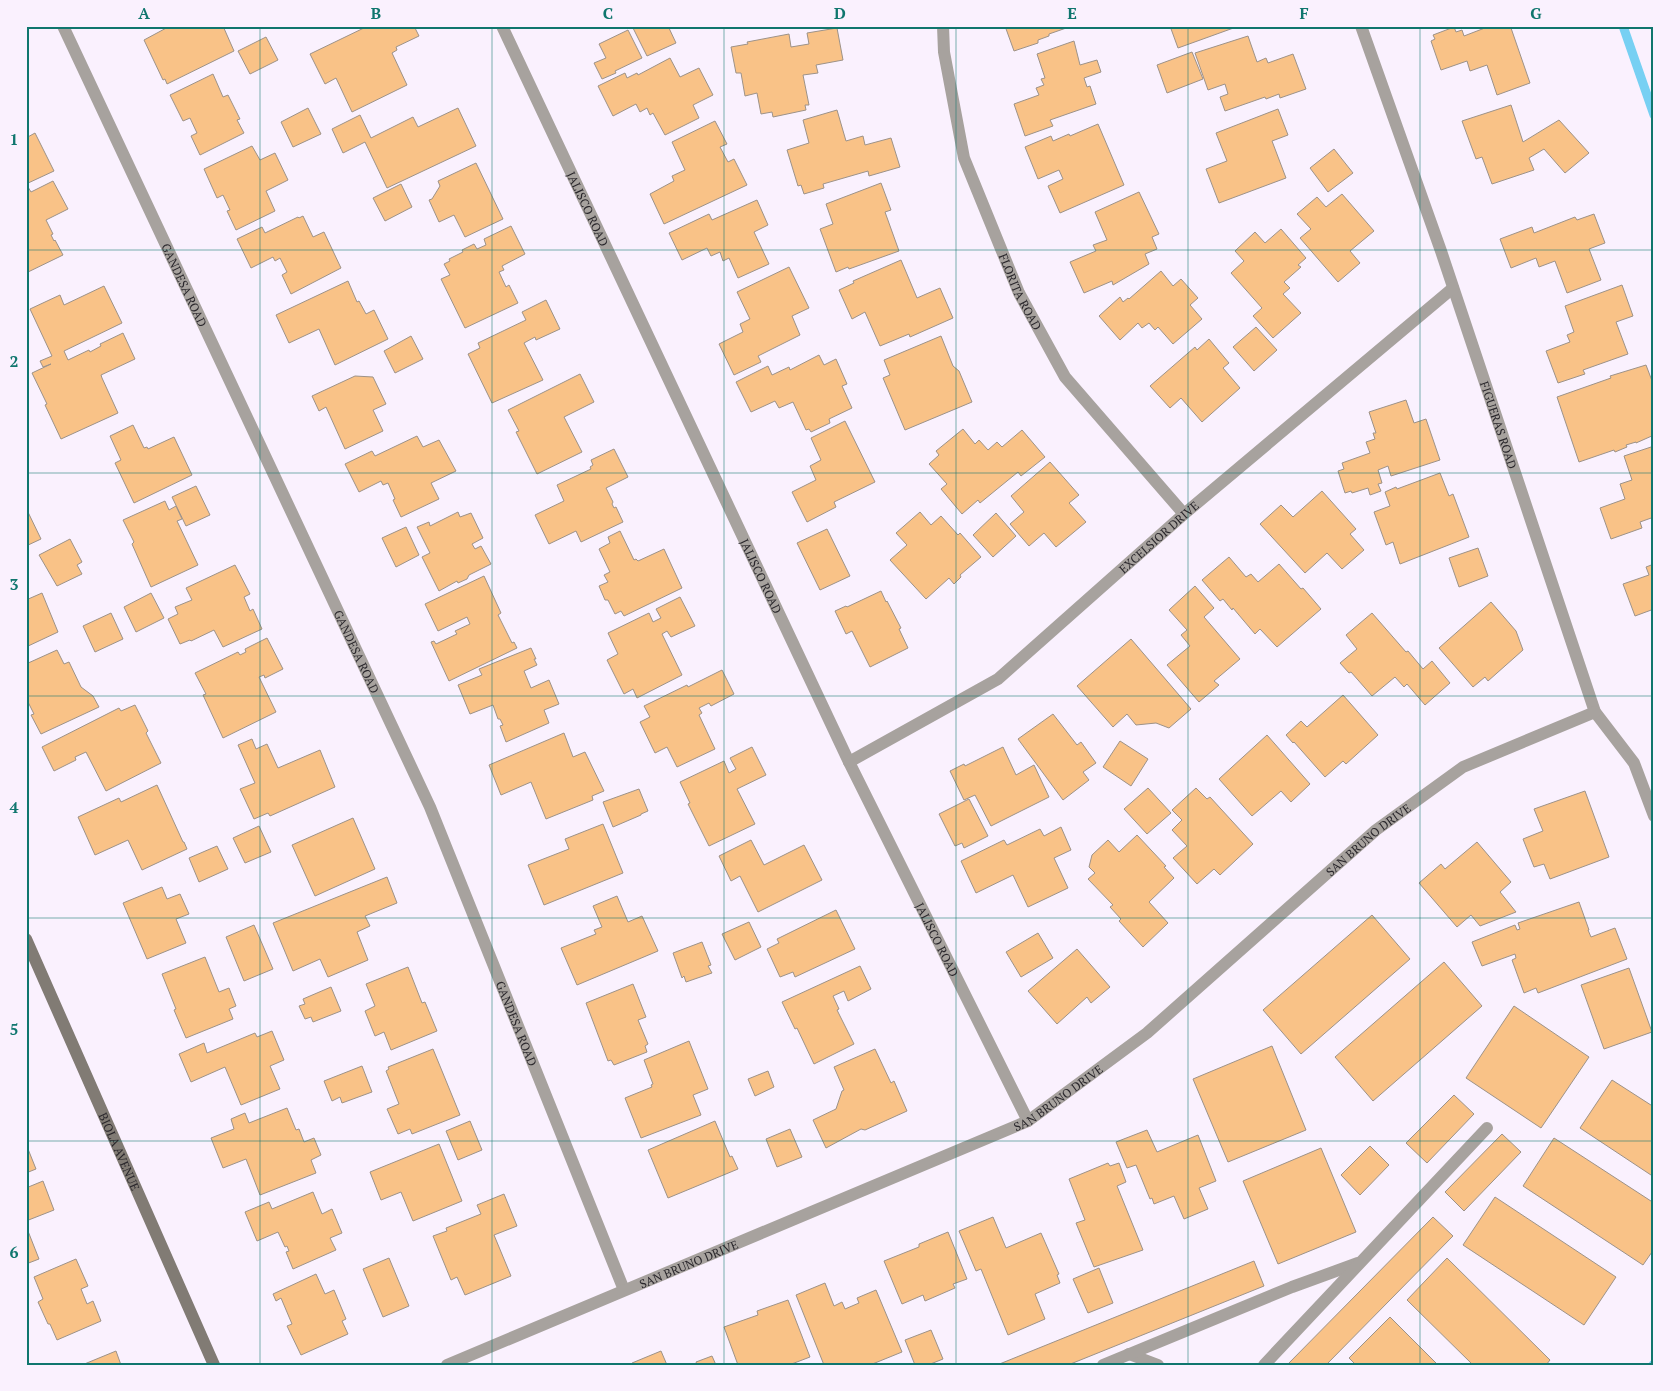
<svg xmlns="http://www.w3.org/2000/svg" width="1680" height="1391" font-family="'PT Serif',serif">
<rect width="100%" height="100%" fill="#faf1fe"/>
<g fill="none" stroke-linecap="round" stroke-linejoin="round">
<g stroke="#77d0f3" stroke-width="9">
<path d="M1623 26 1654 115"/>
<path d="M1653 1365 1654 1364"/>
</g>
</g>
<g fill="#f9c287" stroke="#9d9288">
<path d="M170 26H223L234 51 167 84 165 79 163 80 144 40Z"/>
<path d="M368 26H414L419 36 396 47 397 50 392 53 407 85 352 112 336 78 325 84 310 54Z"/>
<path d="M636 26H668L676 43 647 56 633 28Z"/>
<path d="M1005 26H1072L1049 34V36L1038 40V43L1014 51Z"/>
<path d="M1170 26H1239L1178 48Z"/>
<path d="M1490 26H1515L1511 28 1530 83 1497 95 1487 65 1470 71 1467 61 1441 70 1431 41 1435 39 1433 35 1454 27 1456 32 1462 30 1464 36Z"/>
<path d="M837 28 843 60 816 65 818 73 803 75 809 105H805L806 110 773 117 772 112 761 114 757 93 745 96 741 73H736L731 47 748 44 747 42 789 34 791 47 809 44 807 33Z"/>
<path d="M628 30 642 58 615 71 616 73 602 79 594 63 606 58 599 44Z"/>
<path d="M1248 36 1257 62 1266 58 1268 63 1293 54 1306 89 1280 98 1279 94 1266 99 1265 97 1225 111 1220 97 1228 94 1225 84 1208 90 1195 53Z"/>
<path d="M266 37 278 60 250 74 238 51Z"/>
<path d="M1074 41 1080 65 1097 60 1101 72 1084 78 1087 87 1090 86 1096 104 1050 120 1053 126 1025 136 1014 104 1039 95 1036 88 1044 85 1041 79 1045 78 1037 54Z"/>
<path d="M1192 52 1203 79 1167 93 1157 65Z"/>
<path d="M670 58 680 77 699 68 713 95 693 105 699 118 665 135 653 113 650 115 647 108 640 112 636 104 613 116 598 86 625 73 627 78 637 73 638 75Z"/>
<path d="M213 74 223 97 228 95 240 119 237 120 244 133 200 155 191 136 197 133 190 118 183 121 170 95Z"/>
<path d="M1511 105 1523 142 1559 120 1589 153 1565 173 1544 149 1529 158 1534 170 1492 184 1482 157 1476 159 1462 121Z"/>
<path d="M308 108 321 134 293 147 281 122Z"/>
<path d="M458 108 476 146 387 188 365 142 343 153 332 129 360 115 371 138 413 117 418 127Z"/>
<path d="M1278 109 1288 135 1272 141 1286 178 1219 203 1206 169 1227 161 1216 133Z"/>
<path d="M837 110 846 141 863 136 865 145 891 138 900 167 869 176 868 171 823 184 824 188 804 194 801 185 798 186 787 150 809 143 803 120Z"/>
<path d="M715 121 727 144 720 147 728 162 734 159 747 185 664 224 650 194 674 181 672 176 685 170 672 142Z"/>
<path d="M1098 124 1124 185 1060 213 1048 186 1063 179 1059 170 1038 179 1025 147 1051 136 1053 141 1069 134 1070 136Z"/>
<path d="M35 133 54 171 26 184V138Z"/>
<path d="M252 146 260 160 275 153 288 180 266 191 275 211 236 230 227 211 230 210 223 195 217 198 204 169Z"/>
<path d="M1334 149 1353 173 1328 192 1310 168Z"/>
<path d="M476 163 503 219 465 237 454 215 439 222 429 200 432 199 440 186 438 181Z"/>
<path d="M53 181 68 209 46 220 53 234 51 235 54 241 55 240 63 255 26 273V188L28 187 31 192Z"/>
<path d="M881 183 891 210 885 212 899 251 849 269 848 267 836 272 820 229 833 224 826 204Z"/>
<path d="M401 184 412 207 385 221 373 198Z"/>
<path d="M1139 192 1159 234 1152 237 1157 249 1145 254 1149 264 1113 285 1112 281 1084 293 1070 262 1096 251 1093 245 1107 240 1095 212Z"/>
<path d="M1342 194 1374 231 1350 251 1360 263 1338 282 1300 238 1311 229 1297 214 1317 197 1326 207Z"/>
<path d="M757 200 768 225 754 232 769 264 738 278 729 258 723 261 720 252 711 256 707 248 682 260 669 233 709 214 712 220Z"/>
<path d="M1594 214 1605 243 1589 249 1601 280 1567 293 1555 261 1539 267 1536 258 1511 268 1500 239 1532 227 1534 233 1575 217 1577 220Z"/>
<path d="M303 216 313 237 324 232 341 268 291 294 282 275 287 272 280 258 275 261 273 257 251 268 237 239 262 227 265 233 298 217 299 218Z"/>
<path d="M511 226 525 254 502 266 504 270 499 272 506 287 509 285 518 303 465 328 441 279 450 275 444 264 450 261 449 259 463 252 462 250 474 244 477 249 486 245 484 239Z"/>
<path d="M1281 229 1306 258 1298 265 1301 267 1284 282 1290 288 1283 294 1301 313 1273 338 1253 316 1262 308 1231 273 1244 261 1235 251 1255 232 1265 243Z"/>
<path d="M901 260 917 298 940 288 953 318 910 337 909 334 880 346 865 312 852 319 839 290 854 283 853 281Z"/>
<path d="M789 267 809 308 792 316 800 335 758 356 761 362 734 375 719 344 743 332 740 324 750 319 737 292Z"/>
<path d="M1161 271 1173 286 1181 279 1198 298 1190 305 1202 319 1173 344 1158 327 1155 330 1149 323 1142 328 1138 323 1120 340 1099 316 1120 297 1123 302 1128 298 1129 299Z"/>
<path d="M348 281 357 302 359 301 366 314 374 310 388 339 335 365 319 329 289 343 276 315Z"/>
<path d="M1622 285 1633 316 1616 322 1628 354 1583 370 1585 374 1558 383 1546 351 1570 342 1567 335 1574 332 1565 306Z"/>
<path d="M104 286 122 323 64 351 68 360 89 350 90 352 101 346 100 344 123 333 135 359 101 375 102 378 118 413 61 439 45 405 47 404 32 373 51 364 43 367 40 361 52 356 30 309 60 295 64 305Z"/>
<path d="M546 300 560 329 536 340 535 337 524 343 543 380 492 403 468 354 480 348 478 343 526 320 522 312Z"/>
<path d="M1256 327 1277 350 1254 371 1233 347Z"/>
<path d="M411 336 423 359 395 373 384 351Z"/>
<path d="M941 336 953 366 959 371 972 402 905 430 883 378 890 375 884 360Z"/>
<path d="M1209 339 1229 363 1223 368 1240 388 1202 422 1181 398 1170 408 1150 386 1195 347 1197 350Z"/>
<path d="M819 355 824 365 836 359 847 384 842 386 852 408 829 419 830 423 811 432 809 429 806 430 793 402 779 408 775 401 751 412 736 382 768 366 772 375 789 367 790 370Z"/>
<path d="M1646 365 1654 386V435L1636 443V442L1626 445 1627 447 1615 452 1614 450 1579 462 1557 397 1611 378 1610 376Z"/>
<path d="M580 374 594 402 564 417 582 452 537 474 516 432 519 431 508 410Z"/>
<path d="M355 376 373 377 386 404 373 410 383 431 345 449 326 407 319 411 312 396Z"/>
<path d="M1406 400 1414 423 1426 419 1440 460 1391 476 1388 466 1378 470 1382 483 1378 484 1381 491 1370 495 1368 488 1352 493 1351 491 1345 493 1338 471 1344 469 1342 463 1370 453 1366 442 1375 439 1373 433H1376L1369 412Z"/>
<path d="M845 421 875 482 834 502 836 507 807 522 792 492 816 480 810 466 821 460 811 438Z"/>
<path d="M133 425 144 448 147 447 148 449 174 437 192 475 134 503 115 463 121 460 110 436Z"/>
<path d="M963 429 975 444 979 440 988 450 997 442 1002 447 1022 430 1045 457 1021 476 1018 472 980 503 978 500 962 514 941 489 947 484 929 464 939 455 936 451Z"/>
<path d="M417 436 423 447 439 440 456 471 431 483 439 499 401 517 393 500 395 499 388 483 383 485 381 481 359 492 345 464 372 451 375 456Z"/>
<path d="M1654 446V517L1640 522 1642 528 1611 539 1600 508 1625 499 1620 484 1632 480 1624 456Z"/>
<path d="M614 449 628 477 606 488 613 502 612 504 614 508 616 507 623 522 581 542 576 531 549 544 535 515 564 501 557 485 591 469 590 467 593 465 591 460Z"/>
<path d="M1050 462 1079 495 1069 503 1086 522 1056 547 1044 533 1029 546 1010 524 1024 512 1011 496Z"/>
<path d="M1440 473 1449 496 1453 494 1469 537 1400 564 1393 542 1386 545 1374 512 1390 506 1385 492 1396 487 1397 489Z"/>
<path d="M196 486 210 515 186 526 172 497Z"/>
<path d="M1322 491 1356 529 1350 534 1364 550 1342 569 1327 553 1305 573 1260 524 1281 505 1293 517Z"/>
<path d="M165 501 169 510 176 506 182 519 177 521 198 565 151 587 132 544 134 542 123 520Z"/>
<path d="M26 508 41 539 26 546Z"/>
<path d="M458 512 460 517 471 513 483 538 472 544 475 549 481 546 491 564 469 575 467 579 458 583 457 581 439 591 422 557 430 553 417 527 429 522 430 526Z"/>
<path d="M920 512 931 525 941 516 958 535 960 533 981 557 960 575 961 577 954 584 949 578 926 599 890 560 907 545 896 533Z"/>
<path d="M996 513 1016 536 993 557 973 535Z"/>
<path d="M406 527 419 555 396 567 382 538Z"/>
<path d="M827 529 850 576 820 590 797 543Z"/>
<path d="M620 531 634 560 636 559 638 561 664 549 682 588 624 616 621 611 615 614 608 600H605L599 586 608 582 604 575 610 572 599 549 610 543 608 537Z"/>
<path d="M70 539 82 562 77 565 82 574 57 586 39 555Z"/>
<path d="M1478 548 1488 576 1459 587 1449 558Z"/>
<path d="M1229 557 1246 577 1251 574 1258 582 1279 564 1301 589 1303 588 1321 609 1277 647 1260 629 1255 634 1233 608 1232 610 1223 599 1220 601 1202 580Z"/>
<path d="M1654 564V609L1635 616 1623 584 1649 575 1646 567Z"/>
<path d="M235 565 250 594 244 597 250 611 253 609 262 629 223 647 214 630 191 641 190 640 180 644 168 619 178 614 175 607 192 600 186 588Z"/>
<path d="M484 576 501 613 498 615 512 643 514 642 517 648 449 681 431 642 434 641 436 644 457 634 455 631 470 624 467 617 438 631 425 604Z"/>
<path d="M1195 586 1214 608 1204 617 1240 659 1214 681 1219 685 1199 702 1167 665 1190 646 1181 635 1187 630 1169 610Z"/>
<path d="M881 591 886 602 887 601 901 628 899 629 908 648 870 667 852 631 846 634 835 611 846 606 847 607Z"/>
<path d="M42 593 58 632 26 647V600Z"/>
<path d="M151 593 164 618 136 632 124 607Z"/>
<path d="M680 597 695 626 671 637 667 631 662 634 682 675 637 698 633 689 624 694 607 660 618 654 608 633 649 613 653 622 661 618 656 609Z"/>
<path d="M1491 602 1516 631 1523 650 1488 681 1485 677 1473 687 1439 648Z"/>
<path d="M111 613 123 639 95 652 83 626Z"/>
<path d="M1372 613 1406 652 1408 651 1423 669 1432 661 1450 683 1425 705 1407 684 1404 687 1395 677 1372 696 1351 672 1349 673 1340 663 1357 649 1346 635Z"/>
<path d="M267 638 283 669 265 678 264 675 259 677 276 712 223 738 203 695 206 694 195 673 238 652 240 655 246 652 245 649Z"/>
<path d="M1131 639 1191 709 1169 728 1156 723 1136 725 1127 714 1113 727 1077 686Z"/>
<path d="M531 648 536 659H534L537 665 524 671 531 688 549 680 559 704 544 710 549 723 506 742 500 726 503 725 500 719H498L493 705 470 714 458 685 482 675 479 669Z"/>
<path d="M57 650 64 664 69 662 81 687 93 696 99 707 41 734 31 715 34 714 27 700H26V664Z"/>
<path d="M722 670 734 694 711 706 709 703 699 708 702 713 699 715 715 749 677 767 667 747 655 753 640 722 650 717 644 706 687 685 688 687Z"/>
<path d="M1343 695 1378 735 1346 764 1343 761 1325 777 1294 742 1293 743 1286 735 1301 721 1307 727Z"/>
<path d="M135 705 148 731 146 733 161 763 106 791 86 752 75 757 76 760 54 771 42 747 119 708 121 711Z"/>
<path d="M1053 714 1077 745 1081 742 1096 763 1083 772 1089 780 1063 800 1018 739Z"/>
<path d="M564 733 573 757 585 752 604 791 592 796 593 800 546 819 531 782 501 795 489 765Z"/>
<path d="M1267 735 1310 784 1291 802 1281 791 1252 816 1219 779Z"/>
<path d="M252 739 256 749 267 744 278 768 320 750 335 787 270 816 268 813 254 819 240 789 255 783 238 745Z"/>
<path d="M1120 741 1148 759 1131 786 1103 767Z"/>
<path d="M752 747 766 775 737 789 755 824 709 846 688 804 690 803 680 782 724 761 729 773 736 769 730 758Z"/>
<path d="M1003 747 1016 775 1034 765 1049 797 991 826 975 795 964 800 950 771 964 764 965 766Z"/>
<path d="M157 785 183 842H184L187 849 142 870 128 840 95 855 78 817 119 798 121 802Z"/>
<path d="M1148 788 1171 813 1147 834 1124 809Z"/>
<path d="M1196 788 1207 799 1210 797 1253 844 1220 875 1214 869 1197 884 1173 858 1187 846 1172 830 1182 820 1172 810Z"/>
<path d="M639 789 648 811 641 814V815L613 827 603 802Z"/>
<path d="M1585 791 1609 857 1550 879 1544 864 1534 867 1523 839 1543 831 1534 809Z"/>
<path d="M969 799 988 836 964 848 962 843 955 846 939 814Z"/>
<path d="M353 818 375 869 315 896 292 845Z"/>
<path d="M603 824 623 873 544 905 528 865 569 849 565 839Z"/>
<path d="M259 826 271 852 245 863 233 838Z"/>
<path d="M1061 827 1071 850 1054 858 1068 888 1028 907 1013 875 976 893 961 861 1004 840 1007 845 1040 829 1044 836Z"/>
<path d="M1137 835 1166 866 1164 867 1174 878 1149 902 1168 923 1143 947 1119 921 1121 919 1110 907 1113 905 1088 879 1095 873 1089 867 1092 855 1108 840 1119 852Z"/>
<path d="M751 840 764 865 804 845 822 880 758 912 740 876 731 881 719 856Z"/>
<path d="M1477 842 1511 882 1500 892 1516 912 1480 926 1471 915 1457 927 1419 883 1441 864 1445 869Z"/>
<path d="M217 846 228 869 199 882 189 858Z"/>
<path d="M387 877 397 903 365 916 370 926 357 932 368 960 328 977 320 959 293 971 273 923Z"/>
<path d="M162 887 167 899 180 894 189 914 176 919 186 943 147 959 123 903Z"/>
<path d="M617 896 628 922 642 916 658 951 577 985 561 948 596 934 594 930 602 927 593 906Z"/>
<path d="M1579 902 1589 930H1588L1591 937 1615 928 1627 959 1538 993 1536 988 1524 993 1512 960 1516 958 1515 954 1482 966 1472 942 1515 925 1517 930 1520 929 1518 923Z"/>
<path d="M836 910 855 949 795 977 793 972 780 977 767 949 779 943 777 939Z"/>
<path d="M1372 915 1410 959 1301 1054 1263 1010Z"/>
<path d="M749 922 761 947 735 960 722 934Z"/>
<path d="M254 925 273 969 244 981 226 937Z"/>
<path d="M1038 933 1053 958 1021 977 1006 952Z"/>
<path d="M702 942 711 965 708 966 712 973 686 982 684 976 682 978 673 953Z"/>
<path d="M1077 949 1110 987 1091 1003 1087 997 1057 1024 1028 991Z"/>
<path d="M205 957 219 992 229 988 236 1006 229 1009 233 1019 186 1038 174 1010 176 1009 162 974Z"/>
<path d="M1444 962 1482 1006 1373 1101 1335 1057Z"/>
<path d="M860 966 871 989 848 1001 844 991 833 996 839 1009 837 1010 854 1044 814 1064 797 1028 795 1029 782 1002Z"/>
<path d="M408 967 422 1003 425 1002 437 1031 391 1050 384 1032 375 1036 365 1011 375 1006 366 984Z"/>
<path d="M1629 968 1652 1032 1604 1049 1581 985Z"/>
<path d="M633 984 646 1017 638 1020 648 1044 645 1046 647 1052 614 1065 611 1060 608 1061 586 1003Z"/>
<path d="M331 987 341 1011 313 1022 311 1017 305 1019 299 1006 305 1004 303 999Z"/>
<path d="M1514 1006 1589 1057 1541 1128 1466 1078Z"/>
<path d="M272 1031 284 1060 270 1066 280 1089 241 1105 225 1067 191 1082 179 1054 204 1043 207 1053 255 1033 257 1037Z"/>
<path d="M689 1041 708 1089 693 1095 701 1115 641 1138 625 1098 652 1087 651 1085 653 1084 644 1060Z"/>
<path d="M1272 1046 1306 1130 1228 1162 1193 1079Z"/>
<path d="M433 1049 460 1115 412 1134 410 1129 398 1134 387 1109 399 1104 386 1071 389 1069 388 1067Z"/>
<path d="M875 1049 891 1083 894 1081 907 1111 865 1130 861 1129 826 1148 813 1120 836 1109 842 1091 844 1090 834 1067Z"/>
<path d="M362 1066 372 1092 342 1103 340 1097 332 1101 324 1081Z"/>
<path d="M768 1071 774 1087 755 1096 748 1079Z"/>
<path d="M1612 1080 1654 1107V1177L1580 1128Z"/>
<path d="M1454 1095 1474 1114 1427 1163 1406 1143Z"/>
<path d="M287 1108 296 1130 299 1129 304 1142 314 1138 321 1155 311 1160 316 1173 260 1195 246 1159 223 1168 211 1138 234 1129 231 1119 245 1113 249 1123Z"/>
<path d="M470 1121 482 1150 458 1160 446 1131Z"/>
<path d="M715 1121 730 1157 732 1156 738 1169 668 1198 648 1150Z"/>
<path d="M790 1129 802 1157 777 1167 766 1139Z"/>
<path d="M1147 1130 1157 1152 1198 1135 1216 1181 1199 1188 1208 1209 1184 1219 1174 1196 1154 1204 1152 1198 1150 1199 1136 1165 1127 1168 1116 1142Z"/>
<path d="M1502 1134 1521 1152 1464 1211 1445 1192Z"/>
<path d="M1554 1138 1654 1203V1249L1643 1265 1523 1186Z"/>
<path d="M26 1144 36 1169 26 1173Z"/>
<path d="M439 1144 462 1201 413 1221 401 1192 381 1200 370 1172Z"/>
<path d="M1370 1146 1389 1165 1360 1195 1341 1175Z"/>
<path d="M1321 1148 1356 1232 1278 1264 1243 1181Z"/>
<path d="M1108 1163 1110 1166 1119 1163 1126 1182 1117 1186 1143 1250 1094 1267 1076 1223 1085 1220 1069 1179Z"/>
<path d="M43 1181 54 1210 26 1221V1188Z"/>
<path d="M313 1192 322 1214 332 1209 342 1233 330 1238 336 1250 293 1269 286 1252 289 1251 287 1246 285 1247 278 1232 257 1241 245 1212 269 1202 272 1209Z"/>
<path d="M504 1194 517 1226 494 1235 511 1276 465 1295 457 1277 451 1280 433 1236 447 1231 446 1228 481 1214 477 1205Z"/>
<path d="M1495 1197 1616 1277 1584 1325 1463 1245Z"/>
<path d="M993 1217 1006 1248 1041 1233 1059 1274 1057 1275 1060 1283 1035 1294 1045 1319 1008 1335 981 1269 976 1271 959 1231Z"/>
<path d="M1433 1217 1453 1236 1326 1365H1287Z"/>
<path d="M26 1226 39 1259 26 1264Z"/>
<path d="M948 1232 967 1279 953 1284 955 1288 925 1301 923 1295 902 1304 884 1261 919 1247V1244Z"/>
<path d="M389 1258 409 1306 383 1317 363 1269Z"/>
<path d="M1447 1258 1550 1360 1546 1365H1473L1407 1300Z"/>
<path d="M76 1259 88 1286 81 1289 87 1304 93 1301 101 1321 57 1340 50 1324H48L38 1302 43 1299 34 1277Z"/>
<path d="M1254 1261 1264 1286 1068 1365H997Z"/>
<path d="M1099 1268 1113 1303 1088 1313 1073 1279Z"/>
<path d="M316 1274 325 1294 334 1290 346 1319 342 1321 348 1334 301 1355 287 1326 292 1324 281 1298 276 1301 273 1294Z"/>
<path d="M825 1283 834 1306 842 1302 845 1309 859 1303 857 1298 876 1290 902 1352 870 1365H824L796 1295Z"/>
<path d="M788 1300 810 1357 789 1365H738L724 1327 758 1315 757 1311Z"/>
<path d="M1390 1317 1438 1365H1356L1349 1358Z"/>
<path d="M931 1330 943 1359 928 1365H915L905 1340Z"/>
<path d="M116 1351 121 1365H82Z"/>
<path d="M661 1351 667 1365H633L632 1363Z"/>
<path d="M712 1356 716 1365H697L696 1362Z"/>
</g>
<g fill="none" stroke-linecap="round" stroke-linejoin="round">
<g stroke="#a7a29e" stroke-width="12">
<path d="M1129 1354 1158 1365"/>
<path d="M1103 1365 1292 1287 1358 1263"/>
<path d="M1264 1365 1487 1128"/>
</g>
<g stroke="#a7a29e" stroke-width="12">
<path id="s1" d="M63 26 430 807 624 1290"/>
<path id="s2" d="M502 26 849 762 1028 1121"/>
<path id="s3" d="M943 26 944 52 964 158 1019 293 1065 377 1184 514"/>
<path id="s4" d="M1361 26 1441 251 1595 712 1634 763 1654 816"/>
<path id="s5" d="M849 762 998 679 1184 514 1453 288"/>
<path id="s6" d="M447 1365 1028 1121 1147 1033 1376 830 1463 767 1595 712"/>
</g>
<path stroke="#817b74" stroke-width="12" id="s7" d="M26 939 214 1365"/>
</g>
<path fill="none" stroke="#0f766e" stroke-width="1" stroke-opacity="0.55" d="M260 26V1365M492 26V1365M724 26V1365M956 26V1365M1188 26V1365M1420 26V1365M26 250H1654M26 473H1654M26 696H1654M26 918H1654M26 1141H1654"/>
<g text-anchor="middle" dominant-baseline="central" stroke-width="4.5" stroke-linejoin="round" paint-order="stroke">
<g font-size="12" fill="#2a272c" stroke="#faf1fe">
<text stroke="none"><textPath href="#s2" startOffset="202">JALISCO ROAD</textPath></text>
<text stroke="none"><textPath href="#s1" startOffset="286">GANDESA ROAD</textPath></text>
<text stroke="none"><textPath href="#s3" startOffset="279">FLORITA ROAD</textPath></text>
<text stroke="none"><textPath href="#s4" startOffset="422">FIGUERAS ROAD</textPath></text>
<text stroke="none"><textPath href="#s5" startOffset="385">EXCELSIOR DRIVE</textPath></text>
<text stroke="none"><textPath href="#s2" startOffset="608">JALISCO ROAD</textPath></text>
<text stroke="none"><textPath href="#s1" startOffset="691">GANDESA ROAD</textPath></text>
<text stroke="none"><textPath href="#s6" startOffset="1072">SAN BRUNO DRIVE</textPath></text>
<text stroke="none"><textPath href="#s2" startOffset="1012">JALISCO ROAD</textPath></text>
<text stroke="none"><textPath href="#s1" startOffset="1096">GANDESA ROAD</textPath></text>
<text stroke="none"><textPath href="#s6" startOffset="668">SAN BRUNO DRIVE</textPath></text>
<text stroke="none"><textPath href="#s7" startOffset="232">BIOLA AVENUE</textPath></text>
<text stroke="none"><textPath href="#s6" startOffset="262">SAN BRUNO DRIVE</textPath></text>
</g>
</g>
<rect width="1680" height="1391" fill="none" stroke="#faf1fe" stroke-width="55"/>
<rect x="28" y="28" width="1624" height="1336" fill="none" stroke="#0f766e" stroke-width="2"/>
<g font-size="16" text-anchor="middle" font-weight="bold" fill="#0f766e">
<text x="144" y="19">A</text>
<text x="376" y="19">B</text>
<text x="608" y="19">C</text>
<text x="840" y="19">D</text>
<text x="1072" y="19">E</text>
<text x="1304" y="19">F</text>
<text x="1536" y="19">G</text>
<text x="14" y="145">1</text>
<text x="14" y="367">2</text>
<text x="14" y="590">3</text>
<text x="14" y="813">4</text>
<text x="14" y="1035">5</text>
<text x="14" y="1258">6</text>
</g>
</svg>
